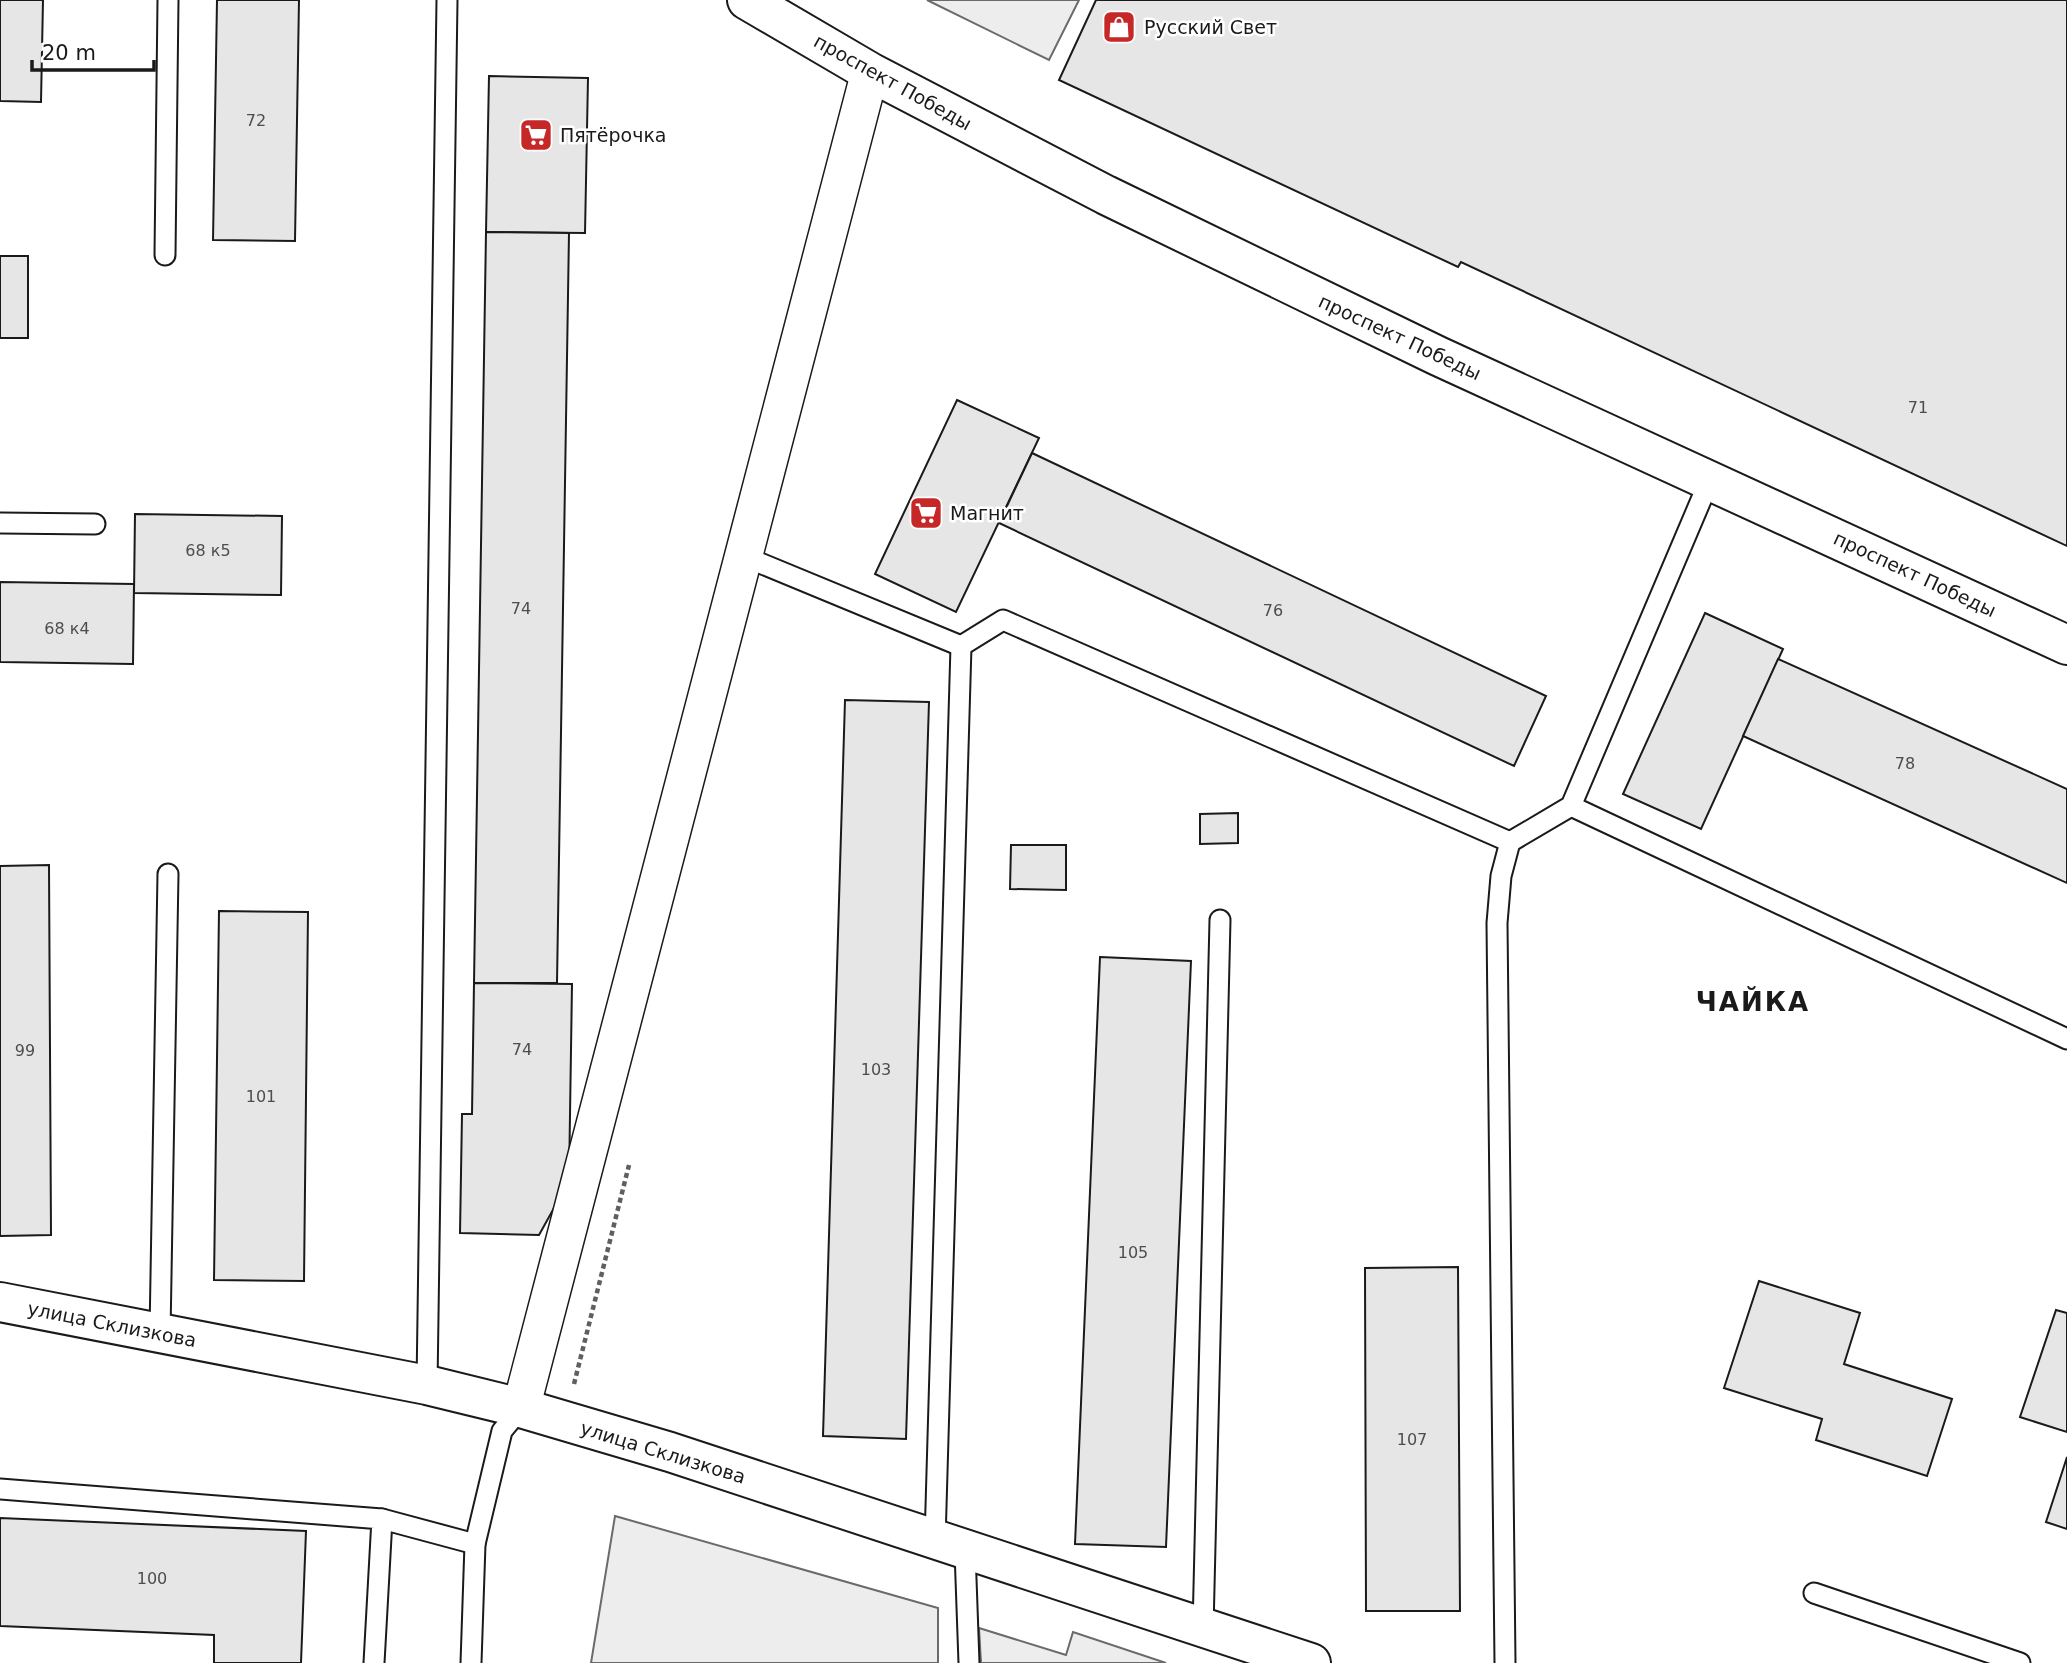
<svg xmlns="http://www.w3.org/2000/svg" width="2067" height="1663" font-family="'DejaVu Sans',sans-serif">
<rect width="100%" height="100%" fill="#fff"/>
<g fill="#ededed" stroke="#6a6a6a" stroke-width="2">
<path d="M927 0H1079L1049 60Z"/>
<path d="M615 1516 938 1608V1663H591Z"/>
<path d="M979 1628 1066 1655 1073 1632 1166 1663H981Z"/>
</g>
<g fill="#e6e6e6" stroke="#1a1a1a" stroke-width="2">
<path d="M0 0H43L41 102 0 101Z"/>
<path d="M217 0H299L295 241 213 240Z"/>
<path d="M1096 0H2067V546L1461 262 1458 267 1059 80Z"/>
<path d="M489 76 588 78 585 233 486 232Z"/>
<path d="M486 232 569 233 557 983H474Z"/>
<rect x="0" y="256" width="28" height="82"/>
<path d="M957 400 1039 438 956 612 875 574Z"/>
<path d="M1032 453 1546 696 1514 766 999 523Z"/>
<path d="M135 514 282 516 281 595 134 593Z"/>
<path d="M0 582 134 584 133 664 0 662Z"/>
<path d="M1705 613 1783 649 1701 829 1623 794Z"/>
<path d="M1778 659 2067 789V883L1743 736Z"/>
<path d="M845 700 929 702 906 1439 823 1436Z"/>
<path d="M1238 813V843L1200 844V814Z"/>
<path d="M1011 845H1066V890L1010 889Z"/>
<path d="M49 865 51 1235 0 1236V866Z"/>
<path d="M219 911 308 912 304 1281 214 1280Z"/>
<path d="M1100 957 1191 961 1166 1547 1075 1544Z"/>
<path d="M474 983 572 984 569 1181 539 1235 460 1233 462 1114H472Z"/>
<path d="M1458 1267 1460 1611H1366L1365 1268Z"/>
<path d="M1759 1281 1860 1313 1844 1364 1952 1399 1927 1476 1816 1440 1822 1419 1724 1388Z"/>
<path d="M2056 1310 2067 1313V1432L2020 1417Z"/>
<path d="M2067 1457V1529L2046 1522Z"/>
<path d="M0 1518 306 1531 301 1663H214V1635L0 1626Z"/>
</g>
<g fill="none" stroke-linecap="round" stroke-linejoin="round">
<defs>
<g id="service">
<path d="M165 255 168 0"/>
<path d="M0 523 95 524"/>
<path d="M743 556 961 646"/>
<path d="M961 646 1003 620 1510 842"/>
<path d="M1571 806 2067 1039"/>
<path d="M160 1333 168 874"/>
<path d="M427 1385 447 0"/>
<path d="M0 1489 382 1519 374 1663"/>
<path d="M382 1519 475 1544"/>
<path d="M935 1541 961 646"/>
<path d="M965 1551 969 1663"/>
<path d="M1814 1593 2020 1663"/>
<path d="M1203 1629 1220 920"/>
<path d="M471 1663 475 1544 502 1431 521 1408"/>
<path d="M1505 1663 1497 923 1501 876 1510 842 1571 806 1710 479"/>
</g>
<path id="minor" d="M521 1408 870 72"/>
<path id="tertiary" d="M0 1302 427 1385 521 1408 670 1452 1311 1663"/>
<path id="secondary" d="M747 0 870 72 1106 195 1438 356 2067 645"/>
</defs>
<use href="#service" stroke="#1a1a1a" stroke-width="23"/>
<use href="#minor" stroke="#1a1a1a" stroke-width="40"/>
<use href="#tertiary" stroke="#1a1a1a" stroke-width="42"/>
<use href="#secondary" stroke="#1a1a1a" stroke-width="42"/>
<path stroke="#5f5f5f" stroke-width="4.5" stroke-dasharray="5 3.5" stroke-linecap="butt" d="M574 1384 629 1165"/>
<use href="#service" stroke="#fff" stroke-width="19"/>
<use href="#minor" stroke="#fff" stroke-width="37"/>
<use href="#tertiary" stroke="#fff" stroke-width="38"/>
<use href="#secondary" stroke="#fff" stroke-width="38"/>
</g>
<defs>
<symbol id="shop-square" viewBox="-11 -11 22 22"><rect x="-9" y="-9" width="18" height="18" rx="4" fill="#c62828" stroke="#fff"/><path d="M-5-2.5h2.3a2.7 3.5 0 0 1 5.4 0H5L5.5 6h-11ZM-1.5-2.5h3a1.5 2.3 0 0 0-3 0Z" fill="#fff"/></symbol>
<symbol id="supermarket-square" viewBox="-11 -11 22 22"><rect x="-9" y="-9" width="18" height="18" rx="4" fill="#c62828" stroke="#fff"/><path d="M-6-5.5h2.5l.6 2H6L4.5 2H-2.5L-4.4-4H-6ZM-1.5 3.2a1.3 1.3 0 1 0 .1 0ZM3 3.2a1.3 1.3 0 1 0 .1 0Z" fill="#fff"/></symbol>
</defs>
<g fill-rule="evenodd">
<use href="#shop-square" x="1100" y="8" width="38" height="38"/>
<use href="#supermarket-square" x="517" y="116" width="38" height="38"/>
<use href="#supermarket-square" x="907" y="494" width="38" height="38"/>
</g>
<g text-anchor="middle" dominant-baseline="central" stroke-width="5" stroke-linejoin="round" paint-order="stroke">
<g font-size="16" fill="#4d4d4d">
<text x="256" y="120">72</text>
<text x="1918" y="407">71</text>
<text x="208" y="550">68 к5</text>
<text x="521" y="608">74</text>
<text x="1273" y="610">76</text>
<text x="67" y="628">68 к4</text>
<text x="1905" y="763">78</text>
<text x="522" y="1049">74</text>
<text x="25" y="1050">99</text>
<text x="876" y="1069">103</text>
<text x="261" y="1096">101</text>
<text x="1133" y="1252">105</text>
<text x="1412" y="1439">107</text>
<text x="152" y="1578">100</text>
</g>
<g font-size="19" fill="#1a1a1a" stroke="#fff" text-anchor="start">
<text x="1144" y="27">Русский Свет</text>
<text x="560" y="135">Пятёрочка</text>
<text x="950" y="513">Магнит</text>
</g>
<g font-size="19" fill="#1a1a1a" stroke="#fff">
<text transform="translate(893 82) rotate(29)">проспект Победы</text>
<text transform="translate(1400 337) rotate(25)">проспект Победы</text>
<text transform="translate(1915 574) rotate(25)">проспект Победы</text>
<text transform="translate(112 1324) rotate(11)">улица Склизкова</text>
<text transform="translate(663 1452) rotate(17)">улица Склизкова</text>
</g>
<g font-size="26" font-weight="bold" letter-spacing="2" fill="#1a1a1a" stroke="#fff">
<text x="1753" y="1002">ЧАЙКА</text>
</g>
</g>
<path d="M32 60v10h122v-10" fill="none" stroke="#1a1a1a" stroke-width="3.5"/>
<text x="42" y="60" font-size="21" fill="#1a1a1a" stroke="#ffffff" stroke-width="5" paint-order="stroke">20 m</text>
</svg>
